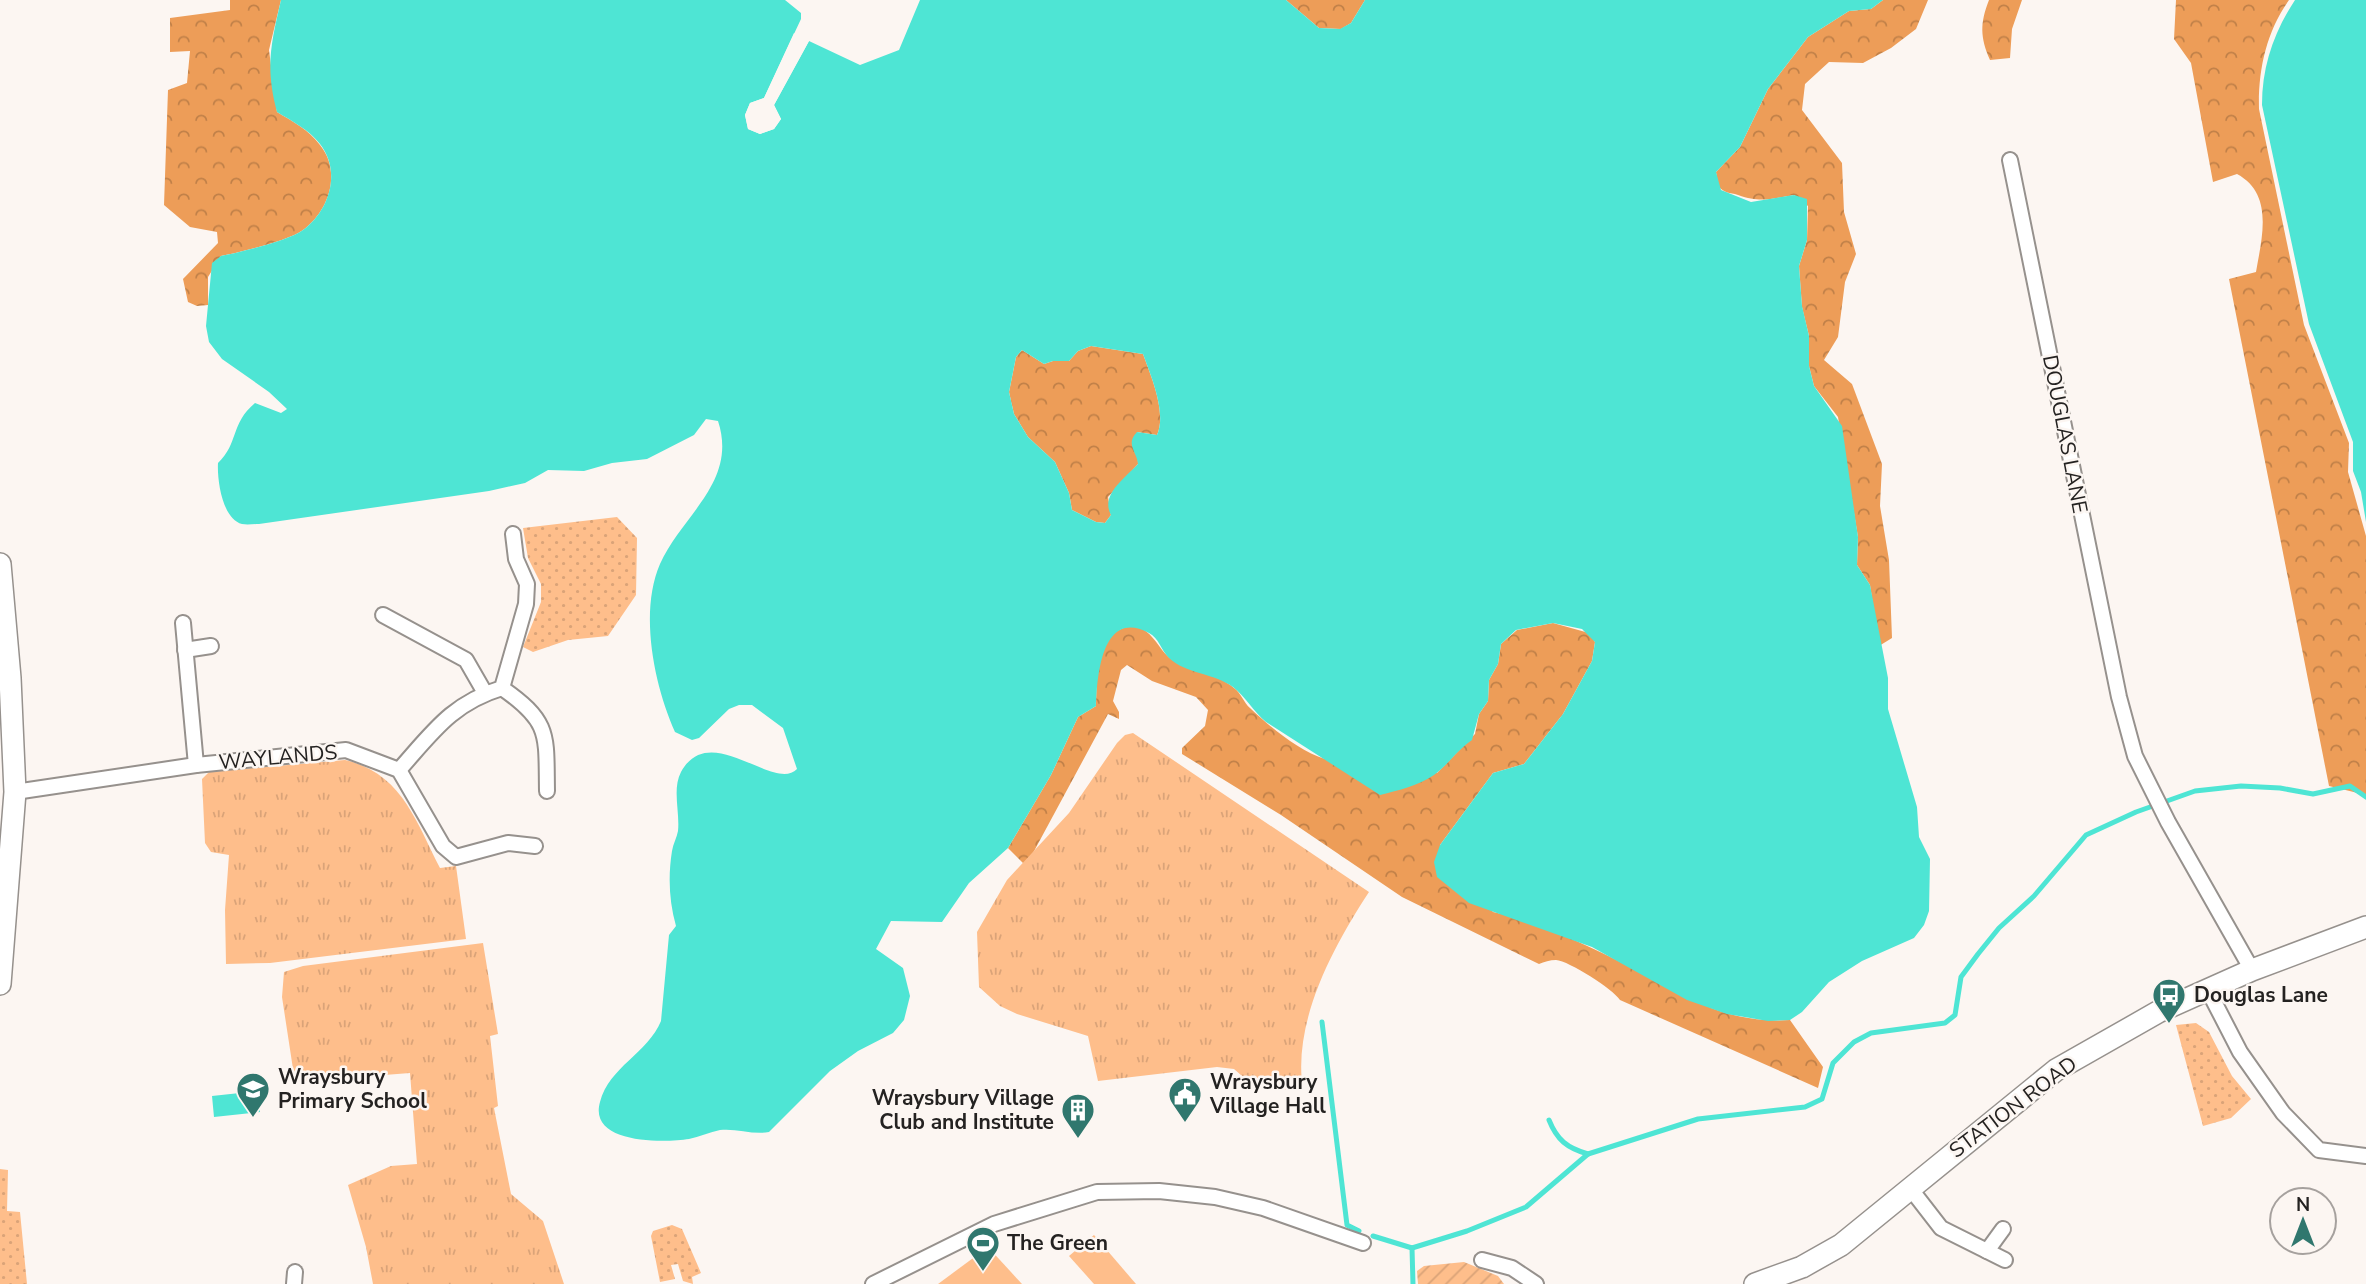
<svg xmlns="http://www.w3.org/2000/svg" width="2366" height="1284" font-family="'Nunito Sans',sans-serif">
<defs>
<pattern id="grass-dots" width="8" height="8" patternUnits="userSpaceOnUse" patternTransform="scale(1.75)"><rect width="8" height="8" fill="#febe8b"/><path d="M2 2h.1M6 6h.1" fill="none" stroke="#daa378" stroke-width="1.8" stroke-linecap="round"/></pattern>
<pattern id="forest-crowns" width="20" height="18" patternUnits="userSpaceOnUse" patternTransform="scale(1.75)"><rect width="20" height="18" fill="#ed9d58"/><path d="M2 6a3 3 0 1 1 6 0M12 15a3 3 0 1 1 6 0" fill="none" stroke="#c08048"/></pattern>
<pattern id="park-tufts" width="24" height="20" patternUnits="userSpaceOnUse" patternTransform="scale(1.75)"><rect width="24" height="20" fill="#febe8b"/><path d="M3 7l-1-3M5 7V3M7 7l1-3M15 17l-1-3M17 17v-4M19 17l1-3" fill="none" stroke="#daa378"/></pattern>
<pattern id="garden-furrows" width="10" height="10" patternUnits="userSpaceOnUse" patternTransform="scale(1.75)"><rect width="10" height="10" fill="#febe8b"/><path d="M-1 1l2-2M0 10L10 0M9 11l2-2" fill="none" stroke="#daa378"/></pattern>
</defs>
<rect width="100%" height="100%" fill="#fcf6f2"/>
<g fill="url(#grass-dots)">
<path d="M617 517 637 538 636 595 608 636 568 640 533 652 523 647 541 602V584L528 558 523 528Z"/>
<path d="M2196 1023 2209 1032 2232 1076 2251 1099 2231 1118 2203 1126 2176 1025Z"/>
<path d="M0 1169 8 1170 7 1211 20 1212 27 1284H0Z"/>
<path d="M672 1225 682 1229 701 1273 692 1277 693 1284 683 1281 678 1264 671 1265 675 1279 660 1282 651 1236 653 1231Z"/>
</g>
<g fill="url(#forest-crowns)">
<path d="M230 0H281L269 50 277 112C292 121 309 130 320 145 342 172 329 211 303 230 288 241 240 252 221 256L208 277V305L197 306 188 302 183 279 218 243 217 232 190 227 164 205 168 90 187 83 190 51 170 52V18L230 10Z"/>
<path d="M1286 0H1365L1351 23 1341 29 1319 28Z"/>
<path d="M1883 0H1928L1916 29 1891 48 1863 63 1829 62 1805 84 1802 110 1842 163 1844 212 1856 254 1845 282 1838 337 1824 360 1852 384 1882 464 1880 506 1889 560 1892 638 1879 646 1870 585 1857 565 1858 537 1838 417 1814 386 1809 366V336L1802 307 1799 266 1807 240 1808 206 1794 195C1770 199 1761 203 1738 195 1729 192 1725 194 1718 186L1716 172 1740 147 1768 89 1808 37 1849 11 1871 9Z"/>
<path d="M1989 0H2022L2012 29 2010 58 1990 60C1980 37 1980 23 1989 0Z"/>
<path d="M2176 0H2289C2266 32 2258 71 2259 109L2304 325 2349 443 2348 472 2366 536V795L2329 786 2229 279 2256 272C2262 237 2274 194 2237 174L2213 182 2191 63 2174 39Z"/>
<path d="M1091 346 1143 354C1151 376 1167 413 1157 435L1137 432 1138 464 1108 497 1111 515 1105 523 1096 522 1072 510 1069 493 1055 462 1028 437 1014 414 1009 392 1016 357 1022 350 1044 364 1053 361H1069L1078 351Z"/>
<path d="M1553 623 1589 633 1595 642 1592 661 1563 714 1524 764 1493 773 1440 845 1493 912C1536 921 1594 948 1634 969 1688 997 1725 1024 1790 1020L1823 1067 1818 1088 1620 1000C1613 989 1569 961 1556 960 1550 960 1544 962 1539 964L1402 897 1281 815 1182 754V748L1205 726 1208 710 1196 697 1152 681 1127 665 1121 670 1113 701 1119 712V719L1108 714 1026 866 1008 848 1051 775 1078 717 1096 706C1097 684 1095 639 1121 629 1149 618 1156 648 1171 659 1190 672 1217 673 1234 688 1241 693 1244 703 1250 708 1270 727 1299 751 1325 759 1355 768 1404 769 1437 773L1475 734 1479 714 1488 701 1489 680 1498 664 1501 644 1517 630Z"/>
</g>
<g fill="url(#park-tufts)">
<path d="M1133 733 1369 892C1333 947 1292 1022 1303 1090L1257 1089 1234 1069 1217 1067 1098 1081 1088 1036 1017 1014 1000 1006 979 987 977 932 1007 880 1069 813 1117 743 1125 735Z"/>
<path d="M345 760C402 773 416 822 440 868L456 866 466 939 270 963 226 964 225 910 229 855 211 852 205 843 202 779 209 772Z"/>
<path d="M483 943 498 1034 490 1036 498 1106 494 1108 511 1194 543 1221 564 1284H373L366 1247 348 1185 391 1166 417 1164 410 1073 295 1082 282 997 284 972 303 966Z"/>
</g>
<path fill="url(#garden-furrows)" d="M1464 1262 1498 1276 1504 1284H1418L1417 1271 1424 1266Z"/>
<g fill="#febe8b">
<path d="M1094 1235 1136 1284H1094L1069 1256Z"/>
<path d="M988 1247 1022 1284H938Z"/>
</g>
<g fill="#4ee5d4" fill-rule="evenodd">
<path d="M281 0H785L801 13V19L764 98 750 103 745 115 748 129 760 134 774 129 781 119 774 105 809 41 860 65 899 50 920 0H1286L1319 28 1340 29 1351 23 1365 0H1883L1871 9 1849 11 1808 37 1768 89 1740 147 1716 172 1721 190 1751 202 1794 195 1807 199V240L1799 266 1802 306 1809 336V366L1814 386 1842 426 1858 537 1857 565 1870 585 1888 678V709L1917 807 1919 837 1930 859 1929 911 1924 925 1914 938 1862 961 1829 982 1802 1012 1790 1020 1768 1021 1727 1014 1687 1000 1592 947 1469 903 1437 877 1434 862 1440 845 1493 773 1524 764 1563 714 1592 661 1595 642 1582 629 1553 623 1516 630 1501 644 1498 664 1489 680 1488 701 1479 714 1472 740C1457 750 1448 765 1434 775 1418 786 1399 790 1380 795L1266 722C1254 712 1244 695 1233 687 1214 673 1186 674 1169 658 1161 650 1159 638 1149 633 1102 608 1097 676 1096 706L1078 717 1051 775 1008 848 969 883 942 922 891 921 876 949 903 968 910 996 904 1020 893 1033 858 1051 830 1071 769 1132C753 1135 736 1128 720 1130 710 1132 699 1137 689 1139 663 1143 588 1144 600 1102 609 1067 648 1053 661 1021L669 935 676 926C669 901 668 876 672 851 673 844 677 837 678 831 680 812 672 789 681 772 710 719 774 793 797 769L783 728 752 705H739L729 709 699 738 692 740 675 732C654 685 639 612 660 564 682 515 738 482 718 421L706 419 694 435 647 459 612 463 584 471 548 470 525 483 489 491 259 524C254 524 247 525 242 524 222 519 217 479 218 463 239 443 230 424 255 403L281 413 287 409 269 392 222 359 209 342 206 326 212 263 221 256C240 252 288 241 303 230 329 211 342 172 320 144 309 130 292 121 277 112 265 68 271 43 281 0ZM1091 346 1143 354C1151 376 1167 413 1157 435L1137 432C1125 444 1137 452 1138 464 1125 478 1100 495 1111 515L1105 523 1096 522 1072 510 1069 493 1055 462 1028 437 1014 414 1009 392 1016 357 1022 350 1044 364 1053 361H1069L1078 351Z"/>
<path d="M2295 0H2366V522L2361 492 2353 471V442L2309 324 2262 105C2262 66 2274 32 2295 0Z"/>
<path d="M258 1091 260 1112 214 1117 212 1096Z"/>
</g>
<path fill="#fcf6f2" d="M794 33 797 35 767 100 753 105 749 115 751 126 760 130 772 126 777 118 771 103 806 39 809 41 774 105 781 119 774 129 760 134 748 129 745 115 750 103 764 98Z"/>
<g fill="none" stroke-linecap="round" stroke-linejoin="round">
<g stroke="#4ee5d4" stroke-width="5">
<path d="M1322 1022 1347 1225 1359 1231"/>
<path d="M1549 1120C1557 1140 1567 1148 1588 1154"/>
<path d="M1373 1236 1412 1248 1467 1231 1526 1207 1588 1154 1698 1119 1805 1107 1822 1099 1833 1063 1854 1042 1871 1033 1945 1023 1955 1015 1961 977 1978 954 1999 928 2034 896 2086 835 2136 812 2195 791 2241 786 2280 788 2313 794 2350 786 2366 797"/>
<path d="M1412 1248 1413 1284"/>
</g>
<defs>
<g id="street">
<path d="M2010 160 2119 697 2135 756 2168 822 2252 970"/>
<path d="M383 615 466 660 485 693"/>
<path d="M183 623 196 765"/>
<path d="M185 650 211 646"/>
<path d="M502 688C551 722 546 735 547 791"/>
<path d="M399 770C432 733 452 703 502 688L526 604 527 584 516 559 513 534"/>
<path d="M15 792 196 765 346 750 399 770 443 846 456 857 508 843 535 846"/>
<path d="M2208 990 2240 1052 2283 1113 2319 1150 2366 1156"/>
<path d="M1910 1188 1941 1228 2005 1260"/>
<path d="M1987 1251 2003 1229"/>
<path d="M1482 1260 1512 1268 1536 1284"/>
<path d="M294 1284 295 1272"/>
<path d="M873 1284 994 1224 1097 1192 1159 1191 1215 1197 1263 1208 1363 1243"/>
</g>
<g id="secondary">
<path d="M0 564 10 678 15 792 0 984"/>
<path d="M1755 1284 1802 1267 1841 1245 2056 1070 2158 1012 2252 970 2366 927"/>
</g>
</defs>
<use href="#street" stroke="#96918d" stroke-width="18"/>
<use href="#secondary" stroke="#96918d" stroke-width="24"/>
<use href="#street" stroke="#fff" stroke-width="14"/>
<use href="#secondary" stroke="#fff" stroke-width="21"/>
</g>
<defs>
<symbol id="bus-pin" viewBox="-11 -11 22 30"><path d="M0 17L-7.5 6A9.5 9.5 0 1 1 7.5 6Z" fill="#30776e" stroke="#fcf6f2"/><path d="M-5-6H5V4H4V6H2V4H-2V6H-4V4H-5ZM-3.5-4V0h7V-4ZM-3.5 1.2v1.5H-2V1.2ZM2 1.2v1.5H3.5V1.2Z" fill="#fff"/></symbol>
<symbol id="school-pin" viewBox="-11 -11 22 30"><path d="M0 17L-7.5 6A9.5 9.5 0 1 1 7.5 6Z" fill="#30776e" stroke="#fcf6f2"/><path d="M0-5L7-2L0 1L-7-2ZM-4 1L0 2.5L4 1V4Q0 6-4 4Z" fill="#fff"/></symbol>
<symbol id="civic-pin" viewBox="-11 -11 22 30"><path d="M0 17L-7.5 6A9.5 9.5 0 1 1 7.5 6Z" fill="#30776e" stroke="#fcf6f2"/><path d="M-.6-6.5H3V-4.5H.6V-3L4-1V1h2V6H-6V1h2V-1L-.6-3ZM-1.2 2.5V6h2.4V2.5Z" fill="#fff"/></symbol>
<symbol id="building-pin" viewBox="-11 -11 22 30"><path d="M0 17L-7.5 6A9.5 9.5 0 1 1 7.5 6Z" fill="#30776e" stroke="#fcf6f2"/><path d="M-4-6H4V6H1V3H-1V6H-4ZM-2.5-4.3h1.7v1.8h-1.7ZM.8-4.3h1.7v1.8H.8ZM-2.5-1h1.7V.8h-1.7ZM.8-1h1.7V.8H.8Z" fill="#fff"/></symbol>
<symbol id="stadium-pin" viewBox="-11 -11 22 30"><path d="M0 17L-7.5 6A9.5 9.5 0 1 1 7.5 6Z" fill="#30776e" stroke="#fcf6f2"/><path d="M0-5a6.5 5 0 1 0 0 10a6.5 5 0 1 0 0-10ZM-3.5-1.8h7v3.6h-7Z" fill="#fff"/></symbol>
</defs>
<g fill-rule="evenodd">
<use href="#bus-pin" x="2150" y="976" width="38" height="52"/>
<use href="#school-pin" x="234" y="1070" width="38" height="52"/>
<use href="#civic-pin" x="1166" y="1075" width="38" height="52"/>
<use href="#building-pin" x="1059" y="1091" width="38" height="52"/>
<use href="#stadium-pin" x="964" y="1224" width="38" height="52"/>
</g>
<g text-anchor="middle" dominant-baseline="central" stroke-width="5" stroke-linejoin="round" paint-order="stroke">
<g font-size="21" fill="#242221" stroke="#fcf6f2">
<text transform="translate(2065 434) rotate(79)">DOUGLAS LANE</text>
<text transform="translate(278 757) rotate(-5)">WAYLANDS</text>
<text transform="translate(2013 1107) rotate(-37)">STATION ROAD</text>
</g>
<g font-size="21" font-weight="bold" fill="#242221" stroke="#fcf6f2" text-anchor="start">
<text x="2194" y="995">Douglas Lane</text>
<text x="278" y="1077">Wraysbury<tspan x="278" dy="24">Primary School</tspan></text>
<text x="1210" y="1082">Wraysbury<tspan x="1210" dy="24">Village Hall</tspan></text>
<text x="1054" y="1098" text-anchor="end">Wraysbury Village<tspan x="1054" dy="24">Club and Institute</tspan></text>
<text x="1007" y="1243">The Green</text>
</g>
</g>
<g transform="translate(2303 1221)"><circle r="33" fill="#fcf6f2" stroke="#a6a19e" stroke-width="2"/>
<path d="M0-5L12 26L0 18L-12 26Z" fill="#30776e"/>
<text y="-10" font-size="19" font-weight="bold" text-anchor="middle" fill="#242221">N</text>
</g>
</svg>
